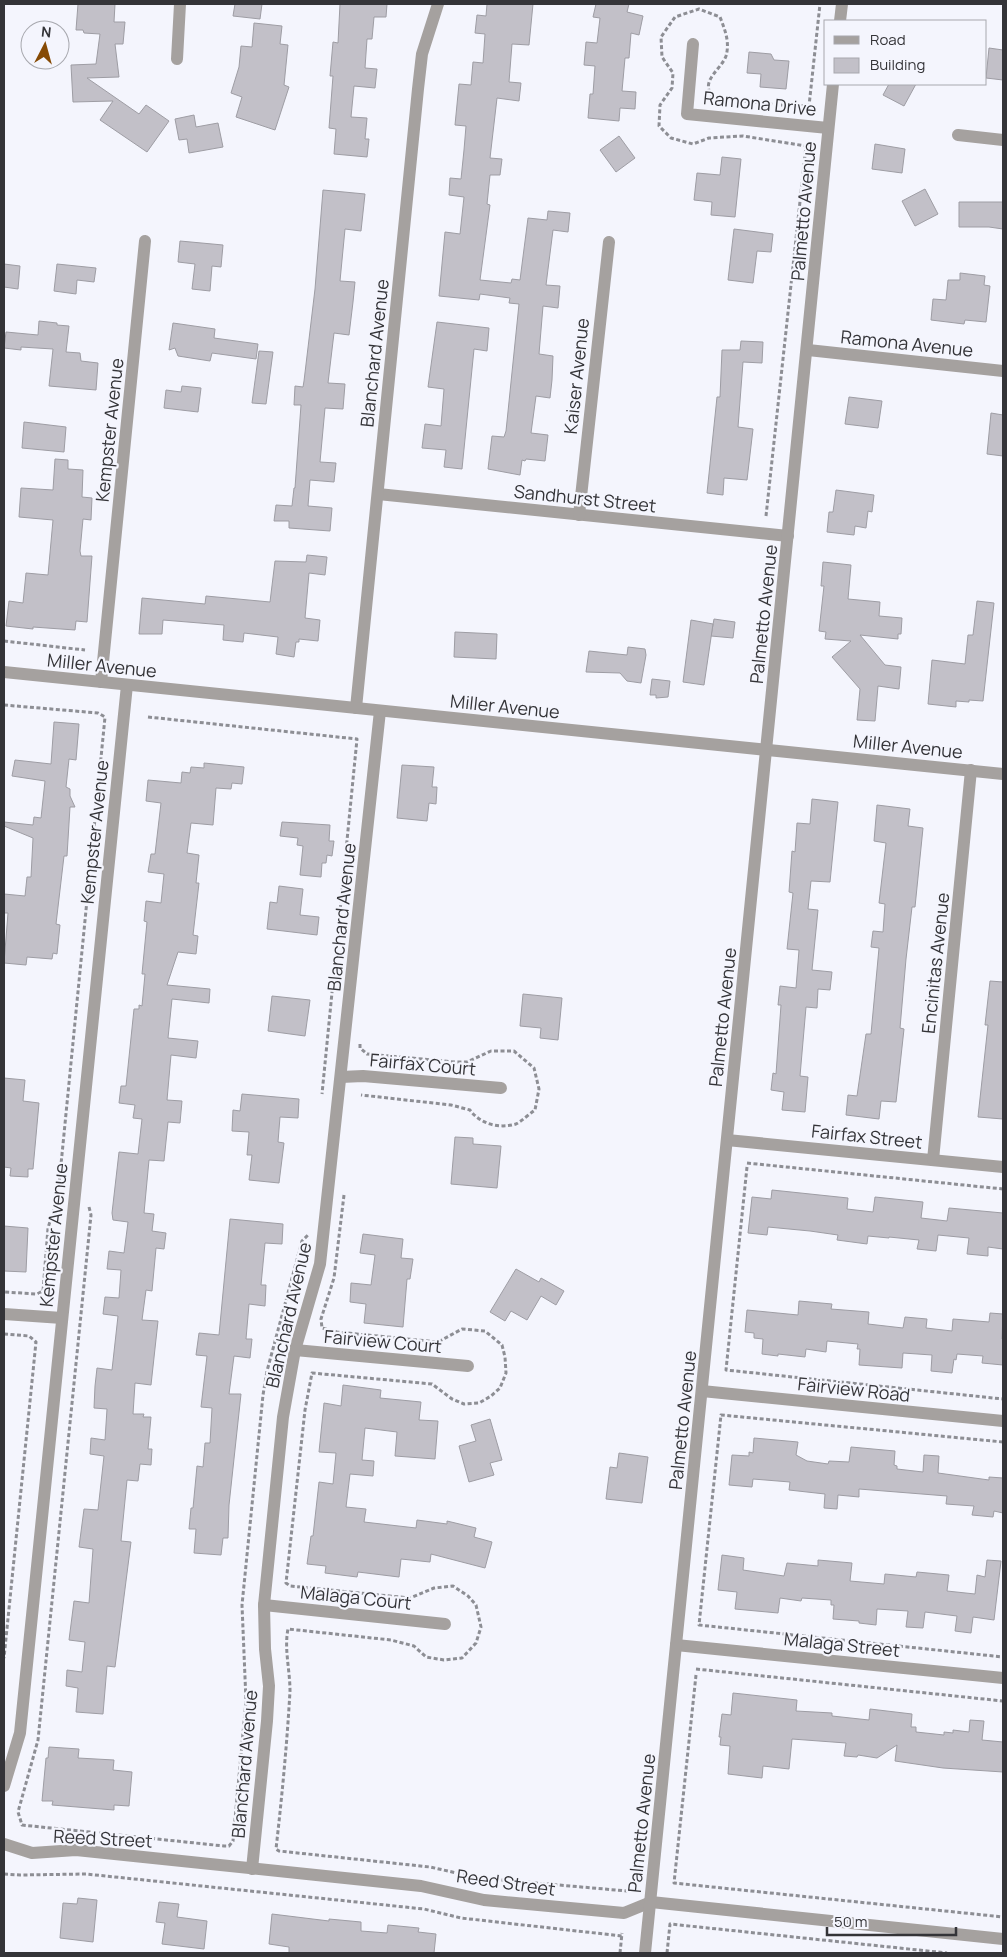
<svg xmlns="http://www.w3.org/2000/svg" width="1007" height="1957" font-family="Manrope,sans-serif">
<rect width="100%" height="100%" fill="#f4f5fd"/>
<g fill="#c2c0c8" stroke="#9e9da4">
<path d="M78 4H115L114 22H125L123 44H115L119 77 87 78 139 114 146 105 169 121 147 152 100 120 113 101 73 102 71 65 96 64 100 34 84 33 83 30H76Z"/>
<path d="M235 4H262L260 19 233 16Z"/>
<path d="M340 4H387L386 17H374L372 39H367L365 68 377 69 375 88 354 86 351 117 367 118 365 139H369L367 157 334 154 336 129 329 128 333 76H330L333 42 338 43Z"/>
<path d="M487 4H533L529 45 512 44 509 82 521 83 519 101 497 98 490 158 502 159 500 175H490L487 204 490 205 480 280 511 283 512 279 520 280 528 218 547 220 548 211 570 213 568 232 553 230 546 285 560 286 558 308 543 306 539 354 553 356 552 380 550 398 536 396 531 433 548 435 545 461 526 459 525 461 522 460 520 475 488 469 492 436 504 437 506 431 519 304 509 303 510 298 480 294 479 300 439 296 445 232 460 234 464 197 449 195 450 178 461 179 464 150 466 126 455 125 459 84 471 85 473 62 483 63 485 34 475 33 477 15 486 16Z"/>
<path d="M596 4H629L627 12 643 16 639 35 631 33 629 58H625L622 91 636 92 635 109 620 108 619 121 588 118 590 94H593L595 66 584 65 586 42 597 43 600 18 593 17Z"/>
<path d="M254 23 282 26 280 44 288 45 284 85 289 87 275 130 236 117 242 97 231 93 239 67 241 46 252 47Z"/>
<path d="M989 48 1003 50V80L986 78Z"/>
<path d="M749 52 771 54 774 60 789 61 786 89 760 87 761 74 747 73Z"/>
<path d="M889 84H916L904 106 883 95Z"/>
<path d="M194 115 196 127 218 123 223 147 189 153 187 139 179 140 175 119Z"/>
<path d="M619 136 635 158 616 172 600 150Z"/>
<path d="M875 144 905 149 902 173 872 169Z"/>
<path d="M722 157 741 159 735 217 711 215 712 202 694 200 697 173 720 175Z"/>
<path d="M925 189 938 214 915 226 902 201Z"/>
<path d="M323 190 365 194 361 231 345 229 340 281 355 282 353 302 349 335 334 333 328 383 345 384 343 409 325 408 320 462 336 463 334 482 310 480 308 506 332 508 330 531 289 528V521H274L276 505 292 506 294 488H295L301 405H294L295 386 303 387 304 381 315 289Z"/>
<path d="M959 202H1003V229L989 227H959Z"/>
<path d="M734 229 773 234 771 252 757 251 753 283 728 280Z"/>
<path d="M180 241 223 245 221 267 212 266 210 291 192 289 195 264 178 262Z"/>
<path d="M4 264 20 266 18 289 4 287Z"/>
<path d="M57 264 96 268 94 282 77 280 76 294 54 291Z"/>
<path d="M960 273 985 276 984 285 990 286 986 322 965 320 964 324 931 320 933 299 946 300 948 280H960Z"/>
<path d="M39 321 57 323V325L69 326 66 352 80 353 81 361 98 363 96 390 49 386 53 349 21 347V350L4 348 6 332 38 335Z"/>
<path d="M437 322 489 328 487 351 474 349 462 469 444 467 446 450 422 448 425 424 441 426 444 389 428 387Z"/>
<path d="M173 323 215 329 214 338 258 344 256 359 212 353 210 361 178 356 175 348 169 350Z"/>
<path d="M741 341 763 342 762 363 743 362 738 427 753 429 747 480 724 478 723 495 707 493 717 397H720L722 350H740Z"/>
<path d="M259 351 273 352 266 404 252 403Z"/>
<path d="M182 386 201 388 198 412 164 408 166 390 181 392Z"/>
<path d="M849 397 882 401 878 428 845 424Z"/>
<path d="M991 413 1003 415V456L987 454Z"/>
<path d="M24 422 66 427 64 452 22 448Z"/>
<path d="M55 459 68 460V469L83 470 82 497 92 498 91 520 83 519 80 551 81 556H92L87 622 76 621 75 630 33 627V629L6 626 9 601 23 603 26 573 48 575 53 520 19 517 21 488 53 490Z"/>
<path d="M836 490 874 495 872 512 868 511 866 528 855 526 854 535 827 532 829 512H833Z"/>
<path d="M307 555 327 557 325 575 309 573 305 618 320 620 318 641 299 639V642H296L294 657 276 654 278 637 244 633 243 642 223 640 224 625 163 620 162 634H139L142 598 205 604 206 596 270 602 275 561 306 562Z"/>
<path d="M823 562 851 565 848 599 880 602 879 616 902 618 901 634H898V639L860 635 885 665 901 667 899 689 878 686 875 721 857 720 860 689 832 657 851 641 825 639 826 632 819 631 824 586H821Z"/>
<path d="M977 601 994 603 983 701 969 700V702L956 701V707L928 704 932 660 965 664 968 635H973Z"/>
<path d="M714 619 735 622 733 638 711 636Z"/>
<path d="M691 620 713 624 704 685 683 682Z"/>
<path d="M455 632 497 634 496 659 454 657Z"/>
<path d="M628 647 645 649 646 655 641 683 627 681 620 673 586 672 589 651 627 655Z"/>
<path d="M652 679 670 681 668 697 656 698V695H650Z"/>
<path d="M54 722 79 724 76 760 69 759 66 787 70 789V796L75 807H70L67 856H64L56 924 60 925 57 954 53 953 52 959 27 957 26 965 4 963 8 913H4V894L25 896 27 877H31L33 838 4 826V822L33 825 34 817 41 818 45 781 12 776 15 760 51 764Z"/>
<path d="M204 763 244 767 242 784 232 783 231 789 216 788 213 825 191 823 187 853 199 855 196 883H199L193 935 198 936 196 954 178 952 167 985 210 989 209 1003 172 999 168 1038 198 1041 196 1058 171 1055 167 1100 182 1101 180 1123 168 1122 164 1161 149 1160 144 1213 154 1214 152 1231 166 1233 164 1249 156 1248 152 1291 146 1290 142 1320 158 1321 151 1385 135 1383 133 1414H144L143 1417H151L148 1449H152L151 1465 140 1464 138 1481 127 1480 121 1541 131 1542 115 1667 107 1666 103 1714 76 1712 78 1688 66 1686 67 1670 82 1672 85 1642 69 1640 74 1601 89 1603 93 1549 79 1547 84 1509 98 1510 104 1456 90 1454 91 1438 105 1440 107 1409 94 1408 95 1386 97 1368 112 1370 118 1316 103 1314 105 1297 119 1298 121 1270 107 1269 109 1251 124 1253 128 1222 113 1220 112 1213 119 1152 138 1154 142 1119 133 1118 135 1105 119 1103 121 1086H126L134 1009H139V1005L142 1006 145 974H142L147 922 144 921 146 901 161 903 164 874 148 872 151 854H155L161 803 146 801 148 780 181 783 182 772 190 773 191 767 204 768Z"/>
<path d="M402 765 434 767 432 787H437L436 804 429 803 427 821 397 818Z"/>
<path d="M812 799 838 802 830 882 811 881 808 909 818 910 812 970 832 972 830 990 818 989 817 1008 806 1007 800 1076 808 1077 805 1112 782 1110 784 1092 771 1090 773 1073 776 1074 781 1005H778L780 986 796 988 799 950 787 949 793 893 789 892 792 851 795 852 797 823 810 824Z"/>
<path d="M877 805 910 809 908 826 923 828 915 907H912L906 959 900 1028 904 1029 896 1102 881 1101 879 1119 846 1115 848 1095 857 1096 866 1034H871L879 948 871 947 873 931 883 932 885 904 879 903 886 843 874 841Z"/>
<path d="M282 822 330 825 329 841H334L332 856 327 855 326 863H322L321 877 300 875 303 846 297 845 298 838 280 836Z"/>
<path d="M279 886 303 889 300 915 319 917 317 935 267 929 270 902 277 903Z"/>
<path d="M990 981 1003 982V1119L978 1117 988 1025H985Z"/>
<path d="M523 994 562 998 558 1040 540 1038 541 1028 520 1026Z"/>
<path d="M272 996 310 1000 305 1036 268 1031Z"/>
<path d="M4 1078 25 1080 23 1101 39 1103 33 1169H28V1177L10 1176 11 1168 4 1167Z"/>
<path d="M242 1094 299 1099 298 1118 280 1117 278 1142 284 1143 279 1183 249 1180 252 1155H247L249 1132 232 1131 233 1110 240 1111Z"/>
<path d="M455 1137 473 1138V1144L501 1146 497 1188 451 1184Z"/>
<path d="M772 1190 848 1198 847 1209 873 1212 875 1197 923 1202 921 1218 947 1221 949 1208 1003 1213V1249L988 1247V1256L967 1254 969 1238 938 1235 936 1251 917 1249 919 1240 889 1237V1238L868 1236 867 1244 837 1240 838 1235 810 1231 768 1227 767 1235 748 1233 752 1197 771 1199Z"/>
<path d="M230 1219 283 1224 282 1244 265 1243 261 1285H266L265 1306 249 1304 246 1339H252L250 1358 234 1356 229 1394H241L229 1505 228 1538H223L221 1555 194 1553 196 1529H189L191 1508H193L197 1466 203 1467 205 1443H210L212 1408 201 1407 207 1356 196 1355 199 1333 219 1335Z"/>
<path d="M4 1226 28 1228 26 1272 4 1271Z"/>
<path d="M363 1234 403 1239 401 1258 413 1259 410 1279H407L403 1327 364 1323 366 1304 350 1302 351 1283 371 1285 375 1255 360 1253Z"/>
<path d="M516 1269 539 1282 541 1278 564 1291 556 1305 541 1296 527 1320 511 1311 505 1321 490 1312Z"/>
<path d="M799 1301 832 1304 831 1309 869 1312 868 1324 903 1328 905 1317 927 1319 926 1328 952 1331 953 1319 989 1322 990 1313 1003 1314 1002 1339H1003V1365L982 1363 983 1356 957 1354 956 1360 954 1359 952 1373 931 1371 932 1355 903 1353 902 1368 859 1365 860 1349H857L858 1344 827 1341 826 1352 806 1349 805 1357 778 1354V1356L762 1354 763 1339 754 1338V1333L745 1332 747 1310 798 1315Z"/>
<path d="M343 1385 381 1390 380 1398 421 1402 419 1420 438 1421 435 1459 395 1456 397 1432 365 1428 362 1460 374 1461 373 1476 350 1474 346 1507 366 1509 364 1522 416 1528 417 1520 447 1524V1521L476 1528 474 1537 492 1542 485 1568 431 1554 430 1562 401 1559 399 1577 358 1572 357 1577 325 1573 326 1566 307 1564 311 1536H313L319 1482 333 1484 336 1453 319 1452 324 1403 341 1406Z"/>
<path d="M490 1419 502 1460 490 1463 494 1475 469 1482 459 1446 476 1441 471 1425Z"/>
<path d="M754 1438 798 1442 796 1455 807 1461 828 1464 829 1461 849 1462 851 1447 895 1451 894 1465 897 1466V1469L923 1472 924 1455 939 1456 938 1473 989 1480V1477L1003 1478V1513L994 1511 993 1517 972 1515 974 1506 946 1504 947 1496 859 1489V1497L838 1495 837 1509 824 1508 825 1494 789 1490 790 1482 753 1479 752 1487 729 1485 732 1455 749 1456V1452L753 1453Z"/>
<path d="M619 1453 648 1457 642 1503 606 1499 610 1467 617 1468Z"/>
<path d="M722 1555 744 1558 743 1570 784 1576 787 1563 818 1566V1560L852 1563 850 1581 884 1584 885 1574 916 1577 917 1572 949 1575 947 1591 975 1594 977 1575 985 1577 987 1560 1001 1561 994 1620 973 1617 971 1633 955 1631 957 1616 925 1612 923 1628 906 1627 908 1611 877 1609 876 1625 859 1623V1621L833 1619 834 1605H831V1600L802 1598 801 1601 780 1598 778 1613 735 1609 737 1592 718 1590Z"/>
<path d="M733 1693 797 1700 796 1711 832 1713V1716L869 1720 870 1709 912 1714 911 1727H916V1732L944 1735V1732L953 1733V1730L969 1732 970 1720 984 1721 982 1740 1003 1742V1772L943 1768 895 1761 897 1745 877 1758 858 1755 857 1757 844 1756 846 1743 792 1739 789 1769 763 1766 762 1778 728 1774 730 1746 720 1745 721 1737H719L722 1714 731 1715Z"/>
<path d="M49 1747 79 1749 78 1758 114 1760 113 1770 132 1772 129 1806 114 1805V1810L52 1805 53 1801H42L46 1758H48Z"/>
<path d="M78 1898 97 1900 93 1942 60 1938 63 1903 77 1904Z"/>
<path d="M159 1902 179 1904 177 1917 207 1921 204 1949 162 1944 165 1923 156 1922Z"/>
<path d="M272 1914 329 1921V1919L361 1922V1931L387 1933 388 1925 419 1928 418 1932 436 1934 434 1953H289V1947L269 1944Z"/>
</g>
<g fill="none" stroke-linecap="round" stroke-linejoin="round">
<g stroke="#8d8e94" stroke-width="3" stroke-dasharray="4 2.5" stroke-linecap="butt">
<path d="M766 516 806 146 743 136 709 138 693 144 671 138 659 126 660 105 672 88 673 73 662 57 661 37 675 17 699 9 720 17C725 30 730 42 726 56 721 70 699 81 713 97L779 105 809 106 820 4"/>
<path d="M4 641 85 650"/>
<path d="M4 705 98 713 105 717 58 1195 48 1228 43 1291 37 1294 4 1292"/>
<path d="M148 717 357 739 322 1094"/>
<path d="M360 1044V1048L367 1054 455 1062H467L491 1051H514L534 1068 539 1089 535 1110C529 1114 522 1121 516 1124 499 1129 480 1124 470 1110L451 1105 361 1095"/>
<path d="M747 1163 1003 1189"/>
<path d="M747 1167 726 1370 1003 1399"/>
<path d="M344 1195 334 1278 321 1319 322 1328 337 1332 438 1342 462 1329 485 1331 502 1345 505 1357 506 1373 500 1388 491 1396 479 1403 464 1404 452 1399 432 1384 312 1373 305 1410 286 1583 290 1586 410 1598 434 1588 453 1586 468 1596 476 1605 481 1627 476 1643 462 1658 444 1660 426 1657 414 1646 391 1640 288 1629C284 1649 290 1670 290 1691 287 1744 282 1796 276 1849L279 1851 430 1867 479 1878 627 1891"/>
<path d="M89 1207 91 1215 38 1740 18 1812 22 1825 224 1846H229L233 1841 246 1701 242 1605 263 1395 267 1371 302 1241 308 1235"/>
<path d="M4 1334 29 1336 36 1342 4 1658"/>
<path d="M1003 1442 721 1415 699 1625 1003 1657"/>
<path d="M696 1669 1003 1701"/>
<path d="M696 1675 674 1883 1003 1917"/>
<path d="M4 1874 20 1875 86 1874 424 1909 461 1918 622 1936"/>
<path d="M620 1953 622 1933"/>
<path d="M667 1953 670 1924 947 1953"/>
</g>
<g stroke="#a5a19f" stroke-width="12">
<path d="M693 44 687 114 828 128"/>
<path d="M177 59 180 4"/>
<path d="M958 135 1003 140"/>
<path d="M808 350 1003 371"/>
<path d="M378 494 788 536"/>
<path d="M579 515 609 242"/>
<path d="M101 682 145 241"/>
<path d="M356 708 418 89 422 54 438 4"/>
<path d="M341 1077 363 1076 501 1088"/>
<path d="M727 1140 1003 1167"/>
<path d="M933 1160 971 770"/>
<path d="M4 1314 62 1318"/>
<path d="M295 1350 468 1366"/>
<path d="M702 1391 1003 1421"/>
<path d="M264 1605 445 1624"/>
<path d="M676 1645 1003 1678"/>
<path d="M4 1786 20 1733 127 685"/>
<path d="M4 1844 32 1853 76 1850 421 1886 484 1900 624 1913 651 1902 1003 1939"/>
<path d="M252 1869 267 1721 269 1686 265 1649 264 1605 283 1417 295 1350 320 1264 380 711"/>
</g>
<g stroke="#a5a19f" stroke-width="12">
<path d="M840 21 842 4"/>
<path d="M4 672 1003 774"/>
<path d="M645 1953 833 84"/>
</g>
</g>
<g text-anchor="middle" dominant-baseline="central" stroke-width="4.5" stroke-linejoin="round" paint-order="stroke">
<g font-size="18" fill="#343438" stroke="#f4f5fd">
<text transform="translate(760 103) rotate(6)">Ramona Drive</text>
<text transform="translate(803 211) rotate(-85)">Palmetto Avenue</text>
<text transform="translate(907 343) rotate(6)">Ramona Avenue</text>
<text transform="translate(374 353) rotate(-84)">Blanchard Avenue</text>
<text transform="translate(576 376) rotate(-84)">Kaiser Avenue</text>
<text transform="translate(109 430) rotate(-84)">Kempster Avenue</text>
<text transform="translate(585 498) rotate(6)">Sandhurst Street</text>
<text transform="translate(763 614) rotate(-84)">Palmetto Avenue</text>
<text transform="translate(102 665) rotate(6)">Miller Avenue</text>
<text transform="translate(505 706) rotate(6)">Miller Avenue</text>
<text transform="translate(908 746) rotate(6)">Miller Avenue</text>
<text transform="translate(94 832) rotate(-84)">Kempster Avenue</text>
<text transform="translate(341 917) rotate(-84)">Blanchard Avenue</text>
<text transform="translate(935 963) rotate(-84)">Encinitas Avenue</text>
<text transform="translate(722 1017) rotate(-84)">Palmetto Avenue</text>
<text transform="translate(423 1064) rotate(5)">Fairfax Court</text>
<text transform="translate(867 1136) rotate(6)">Fairfax Street</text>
<text transform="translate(53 1235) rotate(-84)">Kempster Avenue</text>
<text transform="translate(288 1315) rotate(-77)">Blanchard Avenue</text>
<text transform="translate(383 1341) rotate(5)">Fairview Court</text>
<text transform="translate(854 1389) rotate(6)">Fairview Road</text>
<text transform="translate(682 1420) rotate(-84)">Palmetto Avenue</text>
<text transform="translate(356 1597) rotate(6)">Malaga Court</text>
<text transform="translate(842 1644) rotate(6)">Malaga Street</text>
<text transform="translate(244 1764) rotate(-85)">Blanchard Avenue</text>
<text transform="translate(641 1823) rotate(-84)">Palmetto Avenue</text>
<text transform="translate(103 1838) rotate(3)">Reed Street</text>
<text transform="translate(506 1882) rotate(8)">Reed Street</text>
</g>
</g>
<rect width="1007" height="1957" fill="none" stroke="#343438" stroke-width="10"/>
<rect x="824" y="20" width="162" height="65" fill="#f4f5fd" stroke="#a7a8ae"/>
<rect x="834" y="36" width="25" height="8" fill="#a5a19f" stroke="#a7a8ae"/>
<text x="870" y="45" font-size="15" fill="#343438">Road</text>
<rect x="834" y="58" width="25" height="15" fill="#c2c0c8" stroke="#a7a8ae"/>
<text x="870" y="70" font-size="15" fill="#343438">Building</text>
<g transform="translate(45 45) rotate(6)"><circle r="24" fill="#f4f5fd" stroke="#a7a8ae"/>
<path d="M0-4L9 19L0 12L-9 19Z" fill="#864a04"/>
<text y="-8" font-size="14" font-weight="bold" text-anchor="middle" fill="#343438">N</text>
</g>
<path d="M827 1927v8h129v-8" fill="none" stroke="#343438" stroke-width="2.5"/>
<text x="834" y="1927" font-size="15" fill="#343438" stroke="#f4f5fd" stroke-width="4" paint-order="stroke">50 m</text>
</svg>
